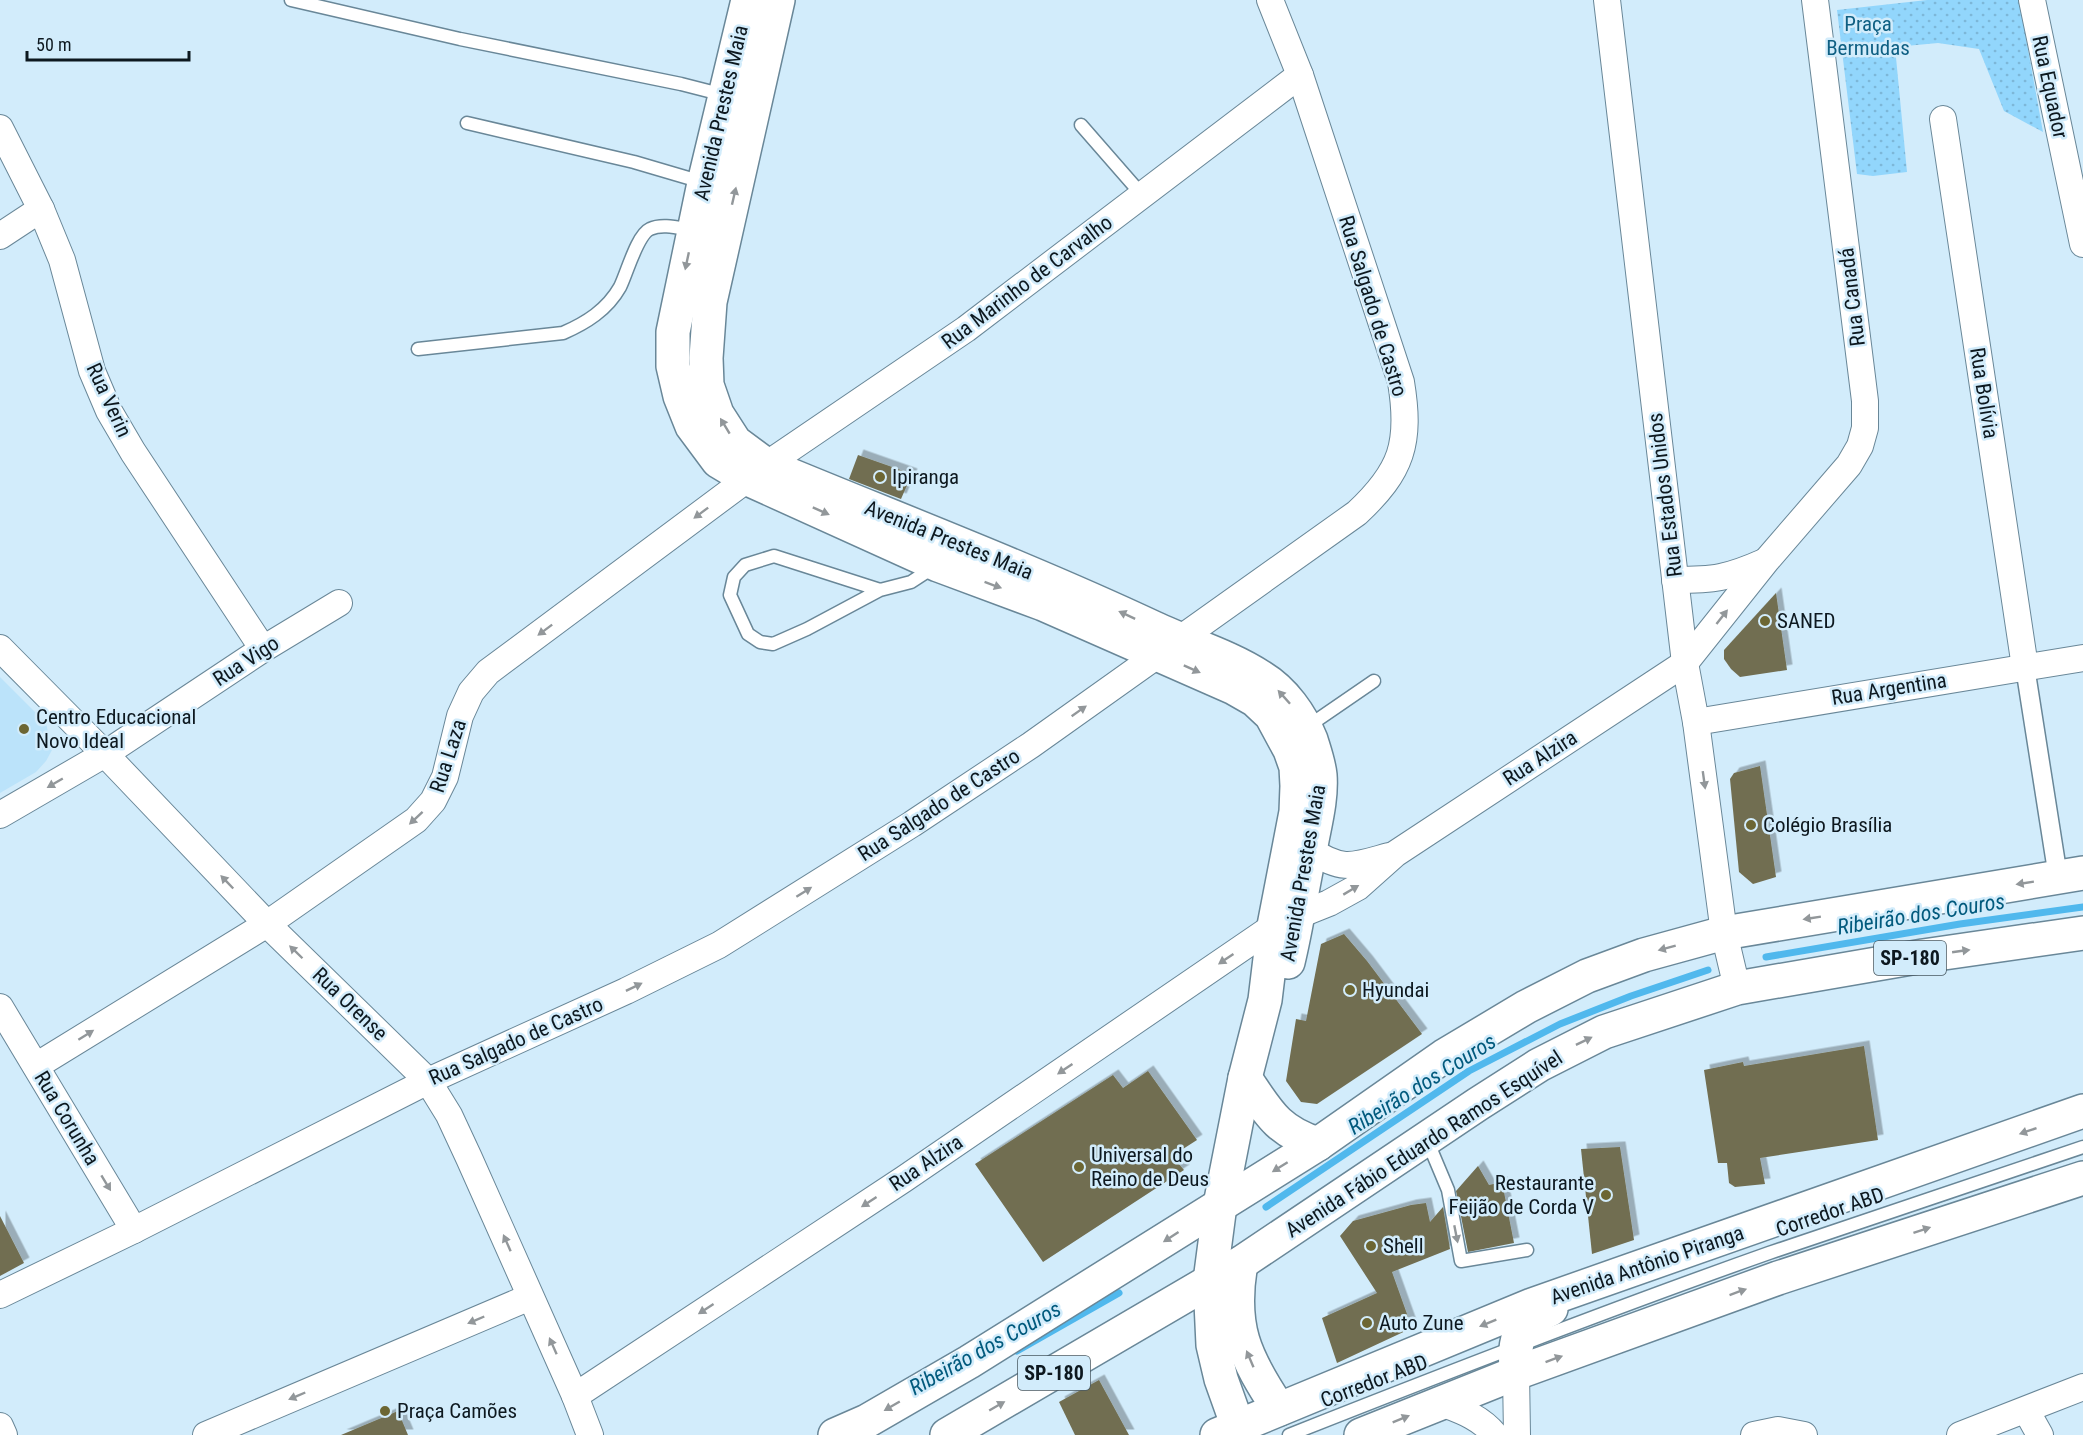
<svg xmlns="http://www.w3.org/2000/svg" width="2083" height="1435" font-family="'Roboto Condensed',sans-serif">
<defs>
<pattern id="green-dots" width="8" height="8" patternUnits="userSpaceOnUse" patternTransform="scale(1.5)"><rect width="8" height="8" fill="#92d6fc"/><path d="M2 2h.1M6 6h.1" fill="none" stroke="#7db7d8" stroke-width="1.8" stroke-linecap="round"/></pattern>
<filter id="shadow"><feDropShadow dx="5.5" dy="-5.5" stdDeviation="0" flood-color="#0004"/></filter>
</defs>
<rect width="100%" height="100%" fill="#d2ecfb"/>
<path fill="#bbe3fa" d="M0 677 46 723 52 750 46 761 36 772 0 793Z"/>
<path fill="url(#green-dots)" d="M1927 0H2019L2043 132 2004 111 1979 49 1938 43 1895 47 1907 172 1873 176 1857 174 1837 10Z"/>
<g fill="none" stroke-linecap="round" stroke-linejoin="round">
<g stroke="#50b8ed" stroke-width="7">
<path d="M1766 957 1960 924 2083 907"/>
<path d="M1266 1207 1469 1071 1560 1024 1631 996 1708 970"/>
<path d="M1017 1351 1119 1293"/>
</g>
</g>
<g fill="#716e51" filter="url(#shadow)">
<path d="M858 455 912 474 901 499 849 479Z"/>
<path d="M1776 593 1787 670 1740 677 1731 669 1724 659V650Z"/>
<path d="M1760 766 1776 877 1753 884 1739 872 1730 779 1734 773Z"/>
<path d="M1344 934 1367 961 1422 1034 1317 1104 1301 1102 1286 1081 1296 1019 1306 1021 1321 944Z"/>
<path d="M1864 1046 1878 1140 1760 1158 1765 1184 1735 1187 1729 1183 1727 1163H1718L1704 1070 1743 1062 1744 1066Z"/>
<path d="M1148 1071 1197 1140 1172 1156 1184 1170 1043 1262 975 1164 1113 1075 1123 1088Z"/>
<path d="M1620 1147 1634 1240 1592 1254 1581 1149Z"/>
<path d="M1478 1166 1489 1185 1502 1182 1514 1243 1468 1252 1456 1191Z"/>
<path d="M1426 1203 1430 1222 1443 1207 1450 1249 1392 1272 1412 1328 1337 1363 1322 1318 1377 1293 1340 1236 1353 1221 1411 1205Z"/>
<path d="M0 1216 24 1263 0 1276Z"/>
<path d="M1099 1380 1129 1435H1075L1059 1402Z"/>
<path d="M398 1411 408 1435H341Z"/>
</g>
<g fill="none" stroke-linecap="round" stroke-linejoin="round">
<defs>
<g id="service">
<path d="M291 0 460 39 681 84 724 95"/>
<path d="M467 123 634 162 702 182"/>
<path d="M1081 125 1143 196"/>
<path d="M418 349 563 333C586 323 607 310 620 287 627 273 637 235 650 229 662 223 679 228 692 230"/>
<path d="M880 590 774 556 745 565 734 577 730 595 748 634 760 642 773 644 807 629 880 590 911 582 934 567"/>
<path d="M1307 727 1374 681"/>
<path d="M1427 1140 1448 1190 1461 1261 1527 1250"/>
<path d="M1289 1435C1448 1372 1608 1310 1769 1253 1873 1217 1978 1182 2083 1147"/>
</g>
<path id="pedestrian" d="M2025 667 2058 877"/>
<g id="minor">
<path d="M1607 0 1685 663 1696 722 1724 933 1737 988"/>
<path d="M2032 0 2083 244"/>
<path d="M1943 119 2025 667"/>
<path d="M0 128 41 209 62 260 92 371 109 411 133 452 263 649"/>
<path d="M0 236 41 209"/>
<path d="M1675 580C1714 580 1728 578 1764 562"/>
<path d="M0 648 105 754 267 924 428 1081 449 1115 469 1158 575 1396 590 1435"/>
<path d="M1696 722 2083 658"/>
<path d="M0 815 105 754 263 649 339 603"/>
<path d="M1310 850C1343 872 1353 866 1389 856"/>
<path d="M1299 915 1329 903 1358 887 1395 854 1685 663 1767 560 1849 465 1860 446 1865 428V401L1815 0"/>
<path d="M0 1007 134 1230"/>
<path d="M36 1066 267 924 416 820 433 801 445 777 460 716 471 692 488 672 766 465 966 329 1300 75"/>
<path d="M0 1295 134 1230 428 1081 626 991 719 945 912 824 1031 745 1357 513C1402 471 1411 443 1401 382L1300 75 1270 0"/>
<path d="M1516 1373 1517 1435"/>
<path d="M575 1396 904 1179 1274 926"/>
<path d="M1441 1403C1462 1411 1480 1417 1495 1435"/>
<path d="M2026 1410 2040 1435"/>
<path d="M0 1426 4 1435"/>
<path d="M206 1435 530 1297"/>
<path d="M1754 1435 1778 1430 1804 1435"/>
<path d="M1960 1435 2083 1387"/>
</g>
<g id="secondary">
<path d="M1516 1373C1514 1337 1517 1325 1551 1309"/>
<path d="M1217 1435 1532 1305 2083 1111"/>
<path d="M1361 1435 1516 1373 1778 1278 2083 1178"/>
</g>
<g id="primary">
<path d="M748 0 704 183 673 332V366L680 396 692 426 718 461 748 479 938 565 1043 604 1234 688 1255 700 1271 715 1290 750 1296 767 1297 786 1296 812 1274 926 1265 1000 1245 1078 1220 1205 1210 1281 1213 1345 1221 1379 1241 1435"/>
<path d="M778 0 710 302 706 358 707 385 717 414 735 442 766 465C896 519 1028 569 1154 628 1190 645 1229 656 1261 677 1284 691 1301 715 1311 740 1314 750 1319 764 1320 775 1322 800 1314 827 1310 851 1302 888 1297 925 1288 962"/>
<path d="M1245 1078C1268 1112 1277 1131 1318 1144"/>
<path d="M1241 1263C1230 1326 1244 1357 1279 1409"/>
<path d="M835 1435 867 1421 969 1362 1318 1144 1444 1056 1526 1007 1587 976 1644 955 1724 933 2083 873"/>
<path d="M947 1435 1241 1263 1478 1104 1539 1065 1604 1032 1737 988 1923 956 2083 933"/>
</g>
</defs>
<use href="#service" stroke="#698798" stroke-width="15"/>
<use href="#pedestrian" stroke="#698798" stroke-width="21"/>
<use href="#minor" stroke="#698798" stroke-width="28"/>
<use href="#secondary" stroke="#698798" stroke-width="36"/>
<use href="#primary" stroke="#698798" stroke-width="36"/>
<use href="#service" stroke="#fff" stroke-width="12"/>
<use href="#pedestrian" stroke="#fff" stroke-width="18"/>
<use href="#minor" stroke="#fff" stroke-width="26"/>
<use href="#secondary" stroke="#fff" stroke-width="33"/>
<use href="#primary" stroke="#fff" stroke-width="33"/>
</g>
<defs><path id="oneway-solid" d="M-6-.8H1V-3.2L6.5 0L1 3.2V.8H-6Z" transform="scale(1.5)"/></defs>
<g fill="#92979a">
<use href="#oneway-solid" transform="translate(734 196) rotate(-77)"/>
<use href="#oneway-solid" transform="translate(687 261) rotate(102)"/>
<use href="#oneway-solid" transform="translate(725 426) rotate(-121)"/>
<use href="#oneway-solid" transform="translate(821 511) rotate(24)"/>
<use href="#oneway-solid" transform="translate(701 513) rotate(143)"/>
<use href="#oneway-solid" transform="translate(993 585) rotate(20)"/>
<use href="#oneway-solid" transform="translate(1127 615) rotate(-155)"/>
<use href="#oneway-solid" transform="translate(1722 617) rotate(-52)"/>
<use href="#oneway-solid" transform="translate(545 630) rotate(143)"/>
<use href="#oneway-solid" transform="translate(1192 669) rotate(24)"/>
<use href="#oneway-solid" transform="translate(1284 697) rotate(-132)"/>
<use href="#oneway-solid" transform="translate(1079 711) rotate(-35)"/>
<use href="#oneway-solid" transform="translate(1704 780) rotate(82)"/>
<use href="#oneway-solid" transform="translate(55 783) rotate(150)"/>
<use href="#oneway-solid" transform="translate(416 818) rotate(137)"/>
<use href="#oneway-solid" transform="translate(227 882) rotate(-134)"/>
<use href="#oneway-solid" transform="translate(2025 883) rotate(171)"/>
<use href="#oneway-solid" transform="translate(1351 890) rotate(-31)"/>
<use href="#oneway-solid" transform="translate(804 892) rotate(-32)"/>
<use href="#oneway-solid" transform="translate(1812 918) rotate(171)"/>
<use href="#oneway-solid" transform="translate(1667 948) rotate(165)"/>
<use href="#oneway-solid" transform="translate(1961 951) rotate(-8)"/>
<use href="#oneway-solid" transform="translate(296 952) rotate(-136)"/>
<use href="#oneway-solid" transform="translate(1226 959) rotate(146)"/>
<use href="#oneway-solid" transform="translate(634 987) rotate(-26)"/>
<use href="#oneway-solid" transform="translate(86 1035) rotate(-32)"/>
<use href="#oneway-solid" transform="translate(1584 1041) rotate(-26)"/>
<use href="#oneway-solid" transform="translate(1065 1069) rotate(146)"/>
<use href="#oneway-solid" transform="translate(2028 1131) rotate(161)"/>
<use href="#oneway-solid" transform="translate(1280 1167) rotate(148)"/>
<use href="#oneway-solid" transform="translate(106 1183) rotate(59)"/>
<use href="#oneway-solid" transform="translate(869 1202) rotate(147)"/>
<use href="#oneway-solid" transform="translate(1922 1230) rotate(-18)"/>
<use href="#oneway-solid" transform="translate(1456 1234) rotate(79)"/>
<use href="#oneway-solid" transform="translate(1171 1237) rotate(147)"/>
<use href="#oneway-solid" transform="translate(507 1243) rotate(-114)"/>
<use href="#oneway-solid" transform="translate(1738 1292) rotate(-20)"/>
<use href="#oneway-solid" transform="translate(706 1309) rotate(147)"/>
<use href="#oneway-solid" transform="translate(476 1320) rotate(157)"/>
<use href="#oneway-solid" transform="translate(1488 1323) rotate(158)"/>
<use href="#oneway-solid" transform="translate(553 1346) rotate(-114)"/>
<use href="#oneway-solid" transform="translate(1250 1359) rotate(-113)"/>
<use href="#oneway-solid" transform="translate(1554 1359) rotate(-20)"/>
<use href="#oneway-solid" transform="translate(297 1396) rotate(157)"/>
<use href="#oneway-solid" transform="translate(892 1406) rotate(150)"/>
<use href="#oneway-solid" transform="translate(997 1406) rotate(-30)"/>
<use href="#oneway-solid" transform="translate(1401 1419) rotate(-22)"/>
</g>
<g fill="#6c6633" stroke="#d2ecfb" stroke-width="2">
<circle cx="880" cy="477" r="6"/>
<circle cx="1765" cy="621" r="6"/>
<circle cx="24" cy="729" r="6"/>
<circle cx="1751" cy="825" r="6"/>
<circle cx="1350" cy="990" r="6"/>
<circle cx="1079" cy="1167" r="6"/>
<circle cx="1606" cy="1195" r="6"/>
<circle cx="1371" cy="1246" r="6"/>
<circle cx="1367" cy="1323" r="6"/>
<circle cx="385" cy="1411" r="6"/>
</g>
<g text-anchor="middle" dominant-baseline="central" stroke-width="5" stroke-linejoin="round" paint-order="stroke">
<g fill="#d2ecfb" stroke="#485861" stroke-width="1.5">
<rect x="1874" y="941" width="72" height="34" rx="4.5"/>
<rect x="1018" y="1356" width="72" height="34" rx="4.5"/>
</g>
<g font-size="20" font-weight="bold" fill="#0d181f">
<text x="1910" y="958">SP-180</text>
<text x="1054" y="1373">SP-180</text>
</g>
<g font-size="21" fill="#0e5f83" stroke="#d2ecfb">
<text x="1868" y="24">Praça<tspan x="1868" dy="24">Bermudas</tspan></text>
</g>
<g font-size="21" fill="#0d181f" stroke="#d2ecfb">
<text transform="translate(2050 87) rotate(78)">Rua Equador</text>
<text transform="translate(721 113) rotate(-77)">Avenida Prestes Maia</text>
<text transform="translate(1027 282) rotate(-37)">Rua Marinho de Carvalho</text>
<text transform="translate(1852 297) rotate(-97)">Rua Canadá</text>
<text transform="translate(1373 306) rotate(73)">Rua Salgado de Castro</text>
<text transform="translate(1984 393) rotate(81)">Rua Bolívia</text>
<text transform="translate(109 400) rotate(65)">Rua Verin</text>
<text transform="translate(1665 495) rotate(-97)">Rua Estados Unidos</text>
<text transform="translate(949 540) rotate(22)">Avenida Prestes Maia</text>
<text transform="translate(246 661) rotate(-33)">Rua Vigo</text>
<text transform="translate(1889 689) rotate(-9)">Rua Argentina</text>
<text transform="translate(448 756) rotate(-72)">Rua Laza</text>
<text transform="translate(1540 758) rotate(-33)">Rua Alzira</text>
<text transform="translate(939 805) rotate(-33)">Rua Salgado de Castro</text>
<text transform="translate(1303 873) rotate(-80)">Avenida Prestes Maia</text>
<text transform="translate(350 1004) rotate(44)">Rua Orense</text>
<text transform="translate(516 1041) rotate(-24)">Rua Salgado de Castro</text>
<text transform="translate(67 1118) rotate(59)">Rua Corunha</text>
<text transform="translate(1424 1144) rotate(-33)">Avenida Fábio Eduardo Ramos Esquível</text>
<text transform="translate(926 1163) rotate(-34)">Rua Alzira</text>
<text transform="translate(1830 1212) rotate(-19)">Corredor ABD</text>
<text transform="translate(1647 1265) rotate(-19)">Avenida Antônio Piranga</text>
<text transform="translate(1374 1381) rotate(-21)">Corredor ABD</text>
</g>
<g font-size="21" fill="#0d181f" stroke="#d2ecfb" text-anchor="start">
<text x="892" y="477">Ipiranga</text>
<text x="1777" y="621">SANED</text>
<text x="36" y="717">Centro Educacional<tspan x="36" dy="24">Novo Ideal</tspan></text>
<text x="1763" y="825">Colégio Brasília</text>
<text x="1362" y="990">Hyundai</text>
<text x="1091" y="1155">Universal do<tspan x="1091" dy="24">Reino de Deus</tspan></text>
<text x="1594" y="1183" text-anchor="end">Restaurante<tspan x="1594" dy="24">Feijão de Corda V</tspan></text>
<text x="1383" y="1246">Shell</text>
<text x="1379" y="1323">Auto Zune</text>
<text x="397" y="1411">Praça Camões</text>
</g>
<g font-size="22" font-style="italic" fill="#025a7d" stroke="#d2ecfb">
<text transform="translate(1921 914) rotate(-9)">Ribeirão dos Couros</text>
<text transform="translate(1422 1084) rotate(-32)">Ribeirão dos Couros</text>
<text transform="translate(985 1348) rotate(-29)">Ribeirão dos Couros</text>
</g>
</g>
<path d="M27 51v9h162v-9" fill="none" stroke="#0d181f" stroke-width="3"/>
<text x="36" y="51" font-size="18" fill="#0d181f" stroke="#d2ecfb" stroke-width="4.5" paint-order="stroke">50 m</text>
</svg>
